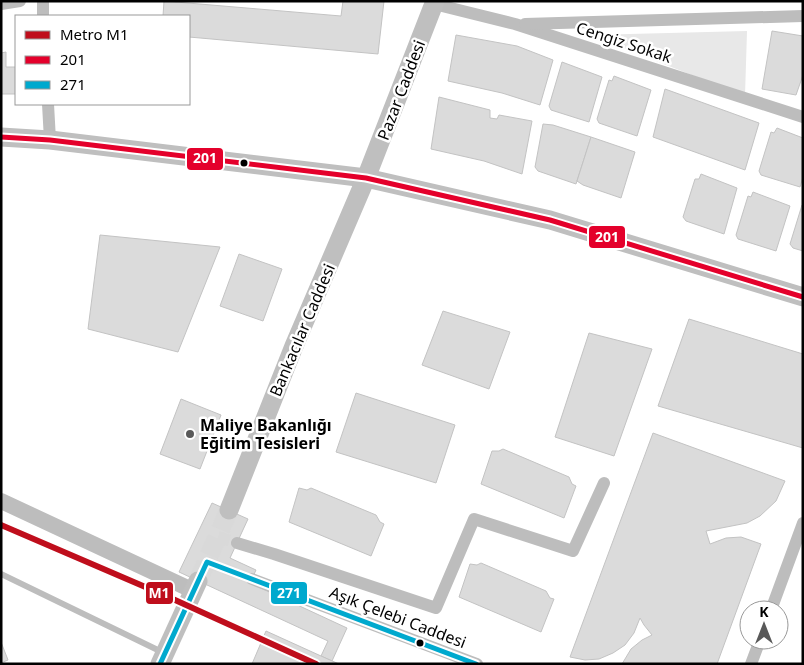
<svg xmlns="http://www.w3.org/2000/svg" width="804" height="665" font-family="'Noto Sans',sans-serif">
<rect width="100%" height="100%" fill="#fff"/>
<path fill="#e8e8e8" d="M747 31 745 96 590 35Z"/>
<g fill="#dbdbdb" stroke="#c3c3c3">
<path d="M164 1 341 16 343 1H384L378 54 189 37V16H163Z"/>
<path d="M772 31 803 36V75L796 95 762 89Z"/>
<path d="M456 35 517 46 553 60 540 105 502 93 448 81Z"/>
<path d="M6 52V67H16V94H1V53Z"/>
<path d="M562 62 602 77 589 122 551 110 549 106Z"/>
<path d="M614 76 651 90 637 136 599 123 597 119 609 80 612 81Z"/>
<path d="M665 89 759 123 745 170 653 137Z"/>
<path d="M439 97 490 110V118L497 119 499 115 532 121 522 174 484 161 431 149Z"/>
<path d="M543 124 553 125 591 137 576 184 538 171 535 167Z"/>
<path d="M777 128 803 138V177L800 187 761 175 759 171 771 132 774 133Z"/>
<path d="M591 137 635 152 621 198 583 185 577 181Z"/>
<path d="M701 174 737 188 724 234 686 221 683 217 695 179H699Z"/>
<path d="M753 192 790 206 776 251 738 239 736 235 748 196 751 197Z"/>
<path d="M802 205H803V251L793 248 790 244Z"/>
<path d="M100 235 220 247 178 352 88 329Z"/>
<path d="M239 254 282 269 263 321 220 306Z"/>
<path d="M443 311 510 332 489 389 422 365Z"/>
<path d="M689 319 803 354V448L658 406Z"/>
<path d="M589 333 652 349 614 456 555 437Z"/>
<path d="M356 393 455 425 436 483 336 452Z"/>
<path d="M181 399 221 415 200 469 160 454Z"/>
<path d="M653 433 785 481 776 501 760 516 747 523 706 531 710 544 726 538 741 537 761 544 717 664H622L631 649 642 640 652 635 644 625 640 618 634 633 625 645 613 653 599 659 585 660 570 657Z"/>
<path d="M503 449 569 477 572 484 576 486 564 518 481 484 492 451H499Z"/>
<path d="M299 488 307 490 311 488 376 515 380 522 384 524 371 556 289 522Z"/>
<path d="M212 503 248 519 230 558 256 570 250 583 347 628 332 661 321 656 328 641 179 572Z"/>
<path d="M481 563 546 591 550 598 554 599 541 632 459 597 470 564 477 565Z"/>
<path d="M266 631 321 656 339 664H252Z"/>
<path d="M1 642 8 660 1 663Z"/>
</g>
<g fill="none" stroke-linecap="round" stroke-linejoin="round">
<g stroke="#d9d9d9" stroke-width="12" stroke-dasharray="12 6" stroke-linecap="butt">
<path d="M218 537 237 543"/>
<path d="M207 562 252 579"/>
</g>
<path stroke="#d9d9d9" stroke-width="19" stroke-dasharray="19 9" stroke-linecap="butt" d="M198 581 229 510"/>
<path stroke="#bdbdbd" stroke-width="6" d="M1 574 164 653"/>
<g stroke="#bdbdbd" stroke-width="12">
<path d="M43 1V16"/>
<path d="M1 4 20 1"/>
<path d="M434 4 515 24 803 117"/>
<path d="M525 24 803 16"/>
<path d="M48 104 50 140"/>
<path d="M237 543 274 554 436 608 474 519 573 551 604 483"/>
<path d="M252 579 477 664"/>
<path d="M771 610 803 523"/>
<path d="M751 664 760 640"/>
</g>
<path stroke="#bdbdbd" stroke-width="16" d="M1 501 194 591"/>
<g stroke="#bfbfbf" stroke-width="19">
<path d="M1 137 50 140 366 178 550 220 803 297"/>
<path d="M229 510 294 346 366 178 435 1"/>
<path d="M160 664 198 581"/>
</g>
<defs>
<path id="bus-1" d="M1 137 50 140 366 178 550 220 803 297"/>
<path id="bus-2" d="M160 664 207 562 476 664"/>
</defs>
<use href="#bus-1" stroke="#fff" stroke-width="9"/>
<use href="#bus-2" stroke="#fff" stroke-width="9"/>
<use href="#bus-1" stroke="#e4002b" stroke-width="5"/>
<use href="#bus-2" stroke="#00a9ce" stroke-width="5"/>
<defs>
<path id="metro-1" d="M1 525 164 595 316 664"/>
</defs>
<use href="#metro-1" stroke="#fff" stroke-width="10"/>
<use href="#metro-1" stroke="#bf0e1c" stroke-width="6"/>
</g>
<g fill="#000" stroke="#fff" stroke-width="2">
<circle cx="244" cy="163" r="4.5"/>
<circle cx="420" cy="643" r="4.5"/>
</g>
<circle fill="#595959" stroke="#fff" stroke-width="2" cx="190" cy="434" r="5"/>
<g text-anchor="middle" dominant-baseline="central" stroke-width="5" stroke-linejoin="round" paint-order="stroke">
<g font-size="16" fill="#000" stroke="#fff">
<text transform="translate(624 42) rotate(18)">Cengiz Sokak</text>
<text transform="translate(401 90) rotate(-69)">Pazar Caddesi</text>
<text transform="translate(302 330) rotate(-67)">Bankacılar Caddesi</text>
<text transform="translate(398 617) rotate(21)">Aşık Çelebi Caddesi</text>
</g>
<g font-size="16" font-weight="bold" fill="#000" stroke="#fff" text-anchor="start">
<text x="200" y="425">Maliye Bakanlığı<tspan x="200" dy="18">Eğitim Tesisleri</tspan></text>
</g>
</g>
<g stroke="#fff" stroke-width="2">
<rect x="186" y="147" width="38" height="24" rx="5" fill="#e4002b"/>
<rect x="588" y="225" width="38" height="24" rx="5" fill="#e4002b"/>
<rect x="145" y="581" width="29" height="24" rx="5" fill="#bf0e1c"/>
<rect x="270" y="581" width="38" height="24" rx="5" fill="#00a9ce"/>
</g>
<g font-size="14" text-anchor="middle" font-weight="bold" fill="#fff">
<text x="205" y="163">201</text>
<text x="607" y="242">201</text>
<text x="159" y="598">M1</text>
<text x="289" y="598">271</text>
</g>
<rect width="804" height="665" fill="none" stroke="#000000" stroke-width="5"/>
<rect x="15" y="15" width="175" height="90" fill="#ffffff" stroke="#999999"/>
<rect x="25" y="31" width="25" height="8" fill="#bf0e1c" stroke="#999999"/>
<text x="60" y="40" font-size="15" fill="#000000">Metro M1</text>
<rect x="25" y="56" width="25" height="8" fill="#e4002b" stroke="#999999"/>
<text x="60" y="65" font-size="15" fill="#000000">201</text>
<rect x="25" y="81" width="25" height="8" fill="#00a9ce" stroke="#999999"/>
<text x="60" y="90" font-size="15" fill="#000000">271</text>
<g transform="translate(764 625)"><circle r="24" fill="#ffffff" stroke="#999999"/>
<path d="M0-4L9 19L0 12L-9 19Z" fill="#595959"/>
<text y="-8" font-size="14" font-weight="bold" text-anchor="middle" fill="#000000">K</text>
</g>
</svg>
